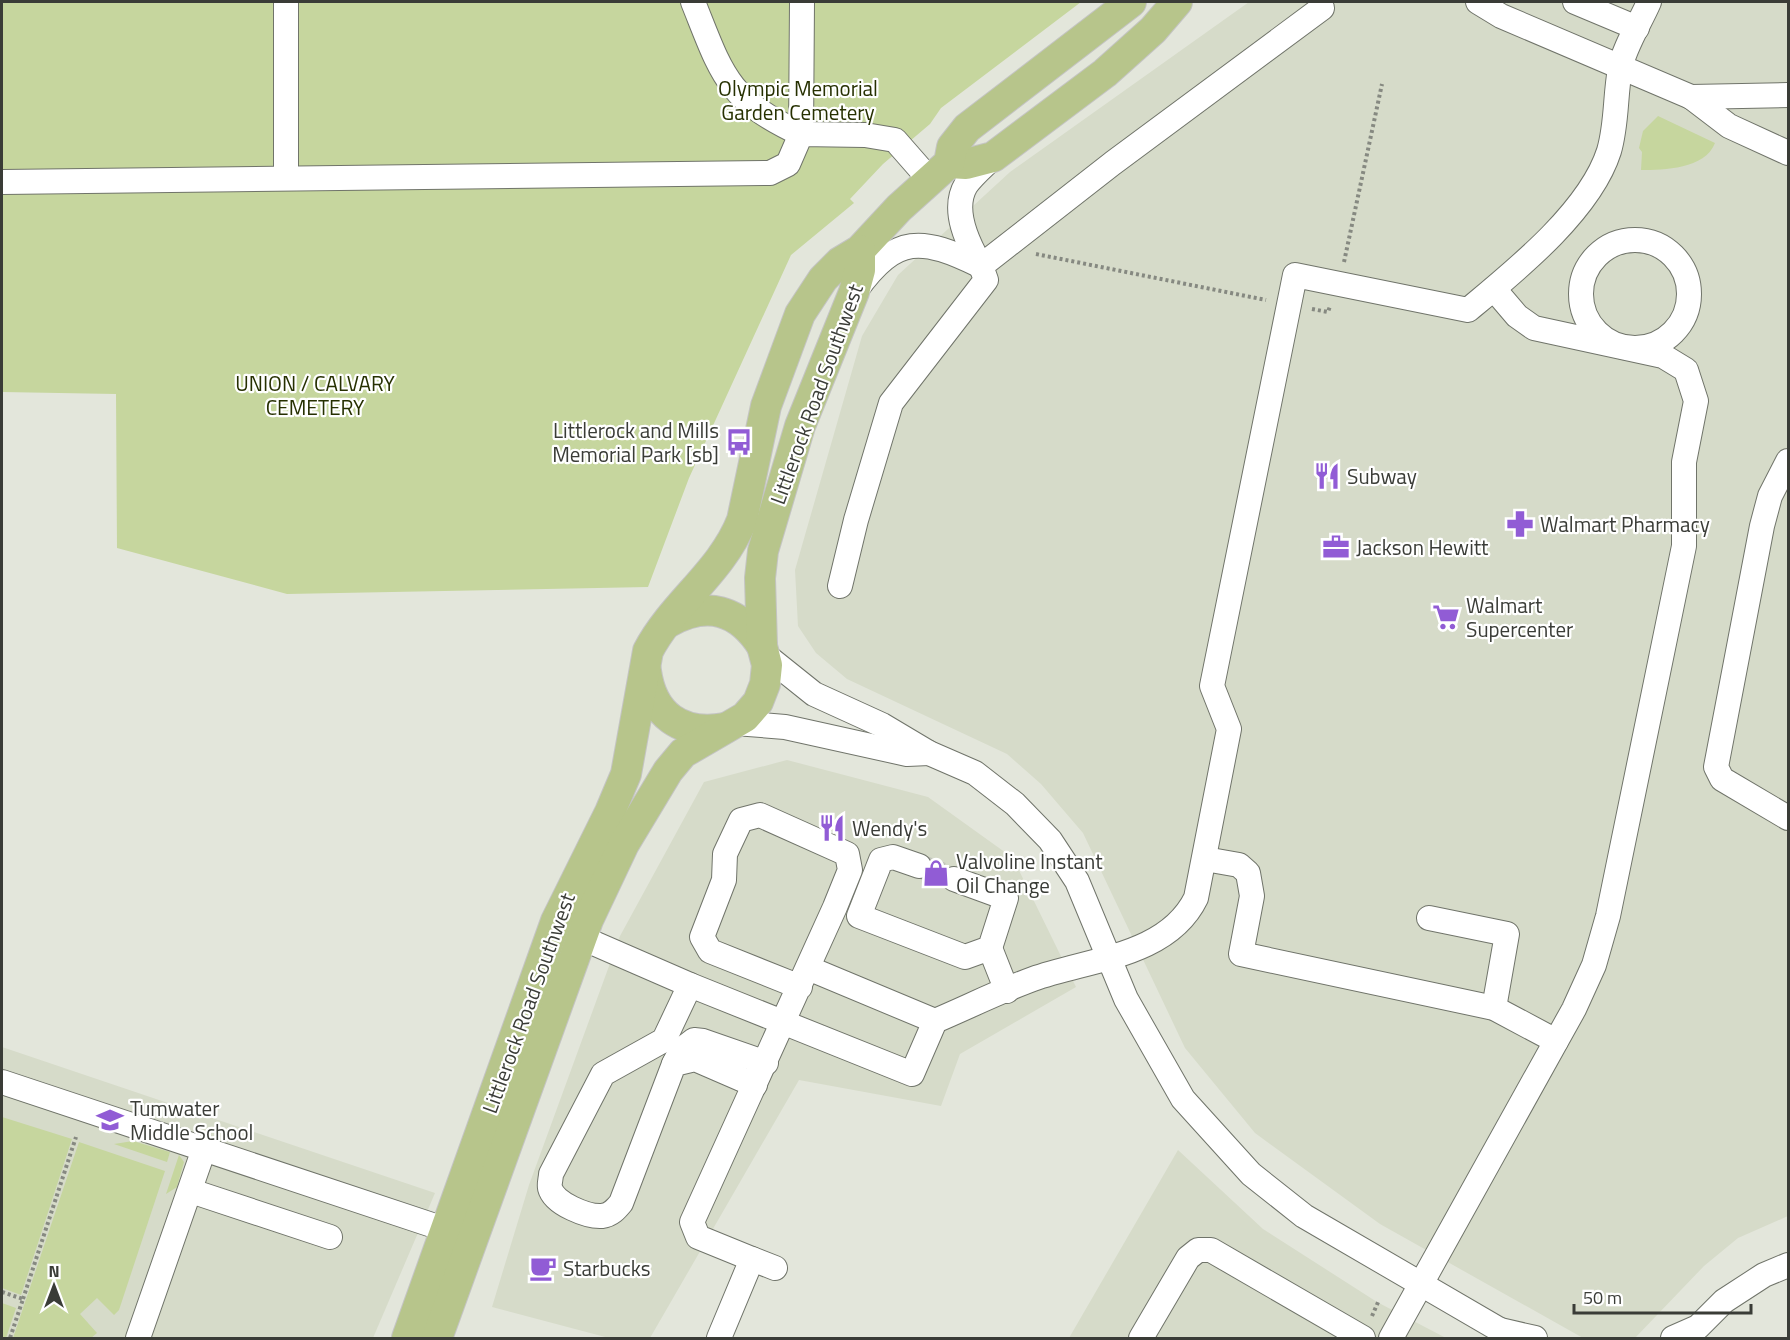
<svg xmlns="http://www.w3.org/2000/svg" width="1790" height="1340" font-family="'Titillium Web',sans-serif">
<rect width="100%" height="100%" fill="#e3e6db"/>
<g fill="#d6dbc9">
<path d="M1249 2H1788V1216L1738 1238 1704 1266 1635 1338H1583L1380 1224 1255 1133 1185 1048 1083 833 1041 784 1007 754 847 679 816 653 798 626 795 570 862 336 898 275 1010 172Z"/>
<path d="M787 760 928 797 1013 858 1076 987 960 1054 941 1106 799 1080 650 1338H609L492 1307 529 1185 620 936 704 782Z"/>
<path d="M2 1047 435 1193 373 1338H2Z"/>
<path d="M1178 1150 1263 1229 1377 1302 1446 1338H1069Z"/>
</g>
<g fill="#c6d69e">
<path d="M2 2H1081L941 108 930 124 883 164 850 199 854 203 791 255 689 478 648 587 287 594 117 548 116 394 2 392Z"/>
<path d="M1658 116 1715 143C1705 169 1664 170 1641 170L1642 152 1639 148 1643 131Z"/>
<path d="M2 1117 72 1139 21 1295 2 1288Z"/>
<path d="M133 1141 170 1152 167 1162 114 1144Z"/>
<path d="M79 1142 165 1171 119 1310 114 1315 97 1298 80 1314 97 1333 91 1338H13Z"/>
<path d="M179 1155 184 1162 177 1187 166 1194Z"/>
<path d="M2 1303 16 1308 6 1338H2Z"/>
</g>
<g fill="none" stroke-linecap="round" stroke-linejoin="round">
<path stroke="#c1c4ba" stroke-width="24" stroke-dasharray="24 12" stroke-linecap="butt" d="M919 866 954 879"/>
<defs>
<g id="minor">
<path d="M693 2C722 74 726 99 801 134L802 2"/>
<path d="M1478 2 1501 16 1691 97 1729 126 1788 153"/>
<path d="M1575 2 1637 28"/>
<path d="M1691 97 1788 95"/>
<path d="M286 178V2"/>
<path d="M2 182 770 173 788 164 801 134 865 135 895 140 930 180"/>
<circle cx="1635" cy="294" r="54"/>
<path d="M981 266C968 244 951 210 966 185 973 175 984 166 993 157"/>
<path d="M856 290C897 234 921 237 981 266"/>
<path d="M1788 461 1770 496 1762 526 1716 767 1722 779 1788 818"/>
<path d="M840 586 856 520 891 403 986 280 981 266 1113 163 1322 8"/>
<path d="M764 654 814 694 882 725 929 753 975 773 1015 804 1050 840 1077 881 1126 999 1183 1099 1251 1174 1304 1216 1500 1330 1509 1338"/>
<path d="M735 723 785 727 907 754 929 753"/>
<path d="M1205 859 1239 865 1248 873 1252 896 1241 954 1494 1008 1556 1041"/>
<path d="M919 866 893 857 881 860 859 916 965 957 990 948 1006 898 954 879"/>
<path d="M1429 918 1507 934 1494 1008"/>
<path d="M582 938 690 985 912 1074 935 1021C968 1007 1000 991 1033 979 1088 959 1167 957 1196 898L1229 729 1212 686 1295 275 1468 310C1515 271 1590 211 1609 151 1617 124 1615 96 1620 69 1624 47 1640 23 1649 2"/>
<path d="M990 948 1007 991"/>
<path d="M808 968 935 1021"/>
<path d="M690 985 664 1040 603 1074 551 1174C551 1178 549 1184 550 1188 554 1204 588 1217 602 1216 611 1215 616 1209 621 1203L674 1064 695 1059 755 1085"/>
<path d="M674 1064 681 1050 694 1040 703 1041 766 1063"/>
<path d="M2 1082 447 1230"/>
<path d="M191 1191 330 1237"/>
<path d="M752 1259 775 1268"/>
<path d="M1500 1330 1535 1338"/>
<path d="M138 1338 204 1149"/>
<path d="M719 1338 752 1259 698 1237 692 1222 835 907 850 870 847 854 760 815 741 820 725 854 724 880 702 937 710 951 800 987"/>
<path d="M1141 1338 1188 1258 1198 1250H1211L1363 1338"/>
<path d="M1391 1338 1574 1009 1594 965 1608 916 1684 546V462L1696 401 1686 370 1663 356 1534 328 1517 316 1494 289"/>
<path d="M1673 1338 1698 1327 1724 1301 1764 1275 1788 1265"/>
</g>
<g id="major">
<path d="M949 163 966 164 993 157 1105 73 1153 30 1177 2"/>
<path d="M669 622C707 601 738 609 762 646"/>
<path d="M646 671C652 715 681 736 725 728"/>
<path d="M407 1338 556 921 610 812 626 774 648 651C673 603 722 572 742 520L766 406 800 314 823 279 840 262 860 250 899 208 949 163 952 147 967 128 1131 2"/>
<path d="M437 1338 588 920 624 844 668 771 683 753 745 717 758 702 765 684 767 665 762 646 760 578 763 551 800 426 854 292 860 270V250"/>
</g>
</defs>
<use href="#minor" stroke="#70746a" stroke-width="26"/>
<use href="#major" stroke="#c4c4c3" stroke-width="32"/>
<g stroke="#868981" stroke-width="4" stroke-dasharray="3 3" stroke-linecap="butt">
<path d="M1036 254 1266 300"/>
<path d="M1344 262 1382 84"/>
<path d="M1312 309 1328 312 1330 306"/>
<path d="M2 1292 23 1299 10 1338"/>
<path d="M23 1299 76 1137"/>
<path d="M1372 1316 1379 1300"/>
</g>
<use href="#minor" stroke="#fff" stroke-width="24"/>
<use href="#major" stroke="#b7c58b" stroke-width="30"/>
</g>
<defs>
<symbol id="bus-bare" viewBox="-9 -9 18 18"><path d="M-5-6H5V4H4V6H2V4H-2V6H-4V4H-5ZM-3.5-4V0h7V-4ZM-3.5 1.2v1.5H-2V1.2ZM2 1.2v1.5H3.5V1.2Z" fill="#915cd5" stroke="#fff" stroke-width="2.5" paint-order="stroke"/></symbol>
<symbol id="restaurant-bare" viewBox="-9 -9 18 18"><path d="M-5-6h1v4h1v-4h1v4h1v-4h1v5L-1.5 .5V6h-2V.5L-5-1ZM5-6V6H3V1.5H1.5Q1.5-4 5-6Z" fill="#915cd5" stroke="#fff" stroke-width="2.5" paint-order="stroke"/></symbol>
<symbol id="pharmacy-bare" viewBox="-9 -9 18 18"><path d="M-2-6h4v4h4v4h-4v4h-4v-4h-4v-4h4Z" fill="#915cd5" stroke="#fff" stroke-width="2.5" paint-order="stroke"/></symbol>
<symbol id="office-bare" viewBox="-9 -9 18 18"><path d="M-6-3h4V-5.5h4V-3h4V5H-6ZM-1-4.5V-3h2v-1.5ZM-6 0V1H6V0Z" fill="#915cd5" stroke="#fff" stroke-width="2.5" paint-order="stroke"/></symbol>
<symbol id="supermarket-bare" viewBox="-9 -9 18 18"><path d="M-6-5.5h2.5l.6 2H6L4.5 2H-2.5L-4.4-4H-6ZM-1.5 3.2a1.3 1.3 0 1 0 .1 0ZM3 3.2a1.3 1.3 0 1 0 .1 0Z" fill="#915cd5" stroke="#fff" stroke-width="2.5" paint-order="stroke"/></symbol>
<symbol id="shop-bare" viewBox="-9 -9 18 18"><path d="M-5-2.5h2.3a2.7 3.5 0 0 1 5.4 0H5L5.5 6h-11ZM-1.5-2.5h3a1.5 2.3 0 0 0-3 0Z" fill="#915cd5" stroke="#fff" stroke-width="2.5" paint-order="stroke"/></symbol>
<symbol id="school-bare" viewBox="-9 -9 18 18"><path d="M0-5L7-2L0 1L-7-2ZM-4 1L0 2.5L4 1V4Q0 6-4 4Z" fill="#915cd5" stroke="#fff" stroke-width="2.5" paint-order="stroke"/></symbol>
<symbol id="cafe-bare" viewBox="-9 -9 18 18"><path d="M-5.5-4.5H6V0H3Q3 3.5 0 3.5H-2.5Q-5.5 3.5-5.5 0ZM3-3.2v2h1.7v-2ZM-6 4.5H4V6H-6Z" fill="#915cd5" stroke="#fff" stroke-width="2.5" paint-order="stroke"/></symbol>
</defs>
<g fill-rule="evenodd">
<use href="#bus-bare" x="720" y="423" width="38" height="38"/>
<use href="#restaurant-bare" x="1308" y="457" width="38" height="38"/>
<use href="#pharmacy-bare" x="1501" y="505" width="38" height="38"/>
<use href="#office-bare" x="1317" y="528" width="38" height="38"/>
<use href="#supermarket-bare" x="1427" y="598" width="38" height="38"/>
<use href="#restaurant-bare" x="813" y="809" width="38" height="38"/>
<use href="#shop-bare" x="917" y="854" width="38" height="38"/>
<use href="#school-bare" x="91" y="1101" width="38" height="38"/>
<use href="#cafe-bare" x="524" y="1249" width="38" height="38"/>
</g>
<g text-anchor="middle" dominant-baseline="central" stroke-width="4.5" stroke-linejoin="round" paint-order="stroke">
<g font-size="21" fill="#263000" stroke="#fff">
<text x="798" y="88">Olympic Memorial<tspan x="798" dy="24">Garden Cemetery</tspan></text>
<text x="315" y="383">UNION / CALVARY<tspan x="315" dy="24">CEMETERY</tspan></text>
</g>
<g font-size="21" fill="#3a3c37" stroke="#fff">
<text transform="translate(816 394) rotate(-70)">Littlerock Road Southwest</text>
<text transform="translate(528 1003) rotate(-70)">Littlerock Road Southwest</text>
</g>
<g font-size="21" fill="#3a3c37" stroke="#fff" text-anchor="start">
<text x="719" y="430" text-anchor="end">Littlerock and Mills<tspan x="719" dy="24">Memorial Park [sb]</tspan></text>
<text x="1347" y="476">Subway</text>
<text x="1540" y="524">Walmart Pharmacy</text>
<text x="1356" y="547">Jackson Hewitt</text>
<text x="1466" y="605">Walmart<tspan x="1466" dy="24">Supercenter</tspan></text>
<text x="852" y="828">Wendy's</text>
<text x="956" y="861">Valvoline Instant<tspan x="956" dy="24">Oil Change</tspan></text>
<text x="130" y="1108">Tumwater<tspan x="130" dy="24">Middle School</tspan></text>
<text x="563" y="1268">Starbucks</text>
</g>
</g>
<rect width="1790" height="1340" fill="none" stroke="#3a3c37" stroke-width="6"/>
<g transform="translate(54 1286)" stroke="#ffffff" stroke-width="4.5" paint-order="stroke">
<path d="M0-4.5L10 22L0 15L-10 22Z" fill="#3a3c37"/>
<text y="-9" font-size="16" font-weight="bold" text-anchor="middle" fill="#3a3c37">N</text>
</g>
<path d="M1574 1304v9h177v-9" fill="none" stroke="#3a3c37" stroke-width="3"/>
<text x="1583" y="1304" font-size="18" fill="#3a3c37" stroke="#ffffff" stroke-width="4.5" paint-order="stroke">50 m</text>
</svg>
